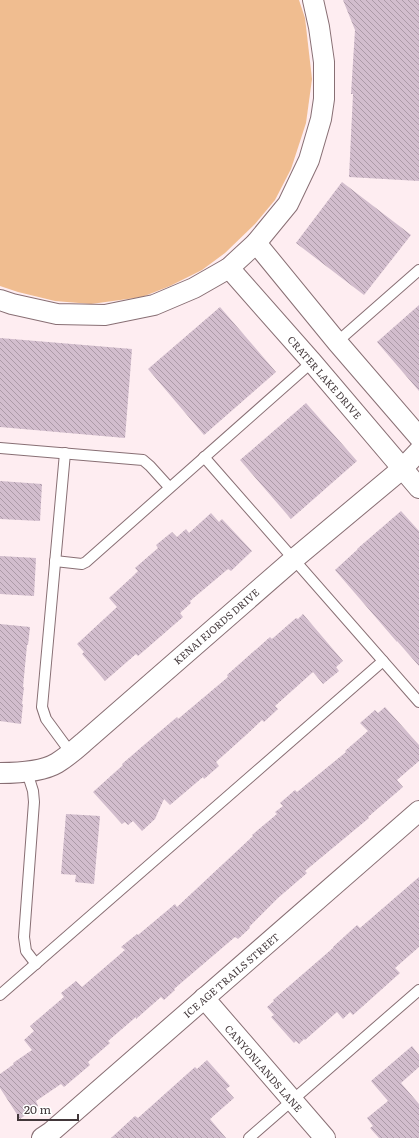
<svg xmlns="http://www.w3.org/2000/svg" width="419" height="1138" font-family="Literata,serif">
<defs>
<pattern id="building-back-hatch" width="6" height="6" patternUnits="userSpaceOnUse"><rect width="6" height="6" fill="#d2bdcd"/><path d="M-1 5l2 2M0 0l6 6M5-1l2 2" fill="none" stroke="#ac9aa7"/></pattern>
</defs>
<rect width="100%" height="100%" fill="#feedf1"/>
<path fill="#f0bd90" d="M0 0H299L305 18 312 79 306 123 291 169 275 200 255 224 225 253 202 270 170 286 142 297 91 304 55 301 18 292 0 286Z"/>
<g fill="url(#building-back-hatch)">
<path d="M343 0H419V181L349 177 353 94H351L355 30Z"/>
<path d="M342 182 411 235 364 295 296 243Z"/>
<path d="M419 305V391L377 342Z"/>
<path d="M220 307 276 372 204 435 148 369Z"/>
<path d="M0 338 132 349 125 438 0 427Z"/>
<path d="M306 403 357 461 291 519 240 460Z"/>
<path d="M0 481 42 484 40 521 0 519Z"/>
<path d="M401 511 419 531V666L397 641V642L335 570 358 549H357Z"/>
<path d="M211 513 219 522 222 519 252 551 231 571 228 569 190 601 191 603 180 613 183 617 138 656 136 654 105 681 82 654 84 652 77 644 117 607 109 598 131 578 138 571 135 568 158 548 156 545 172 532 177 537 186 529 189 533Z"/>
<path d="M0 556 36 558 34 596 0 594Z"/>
<path d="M303 614 343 661 336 667 339 671 323 684 313 672 275 706 278 709 264 722 262 720 245 736 216 762 219 766 204 779 203 777 170 805 164 799 155 819 142 831 133 821 128 825 125 822 122 824 93 792 123 765 122 764 144 745 177 717 178 719 228 677 227 675 270 637 272 639 296 618 298 619Z"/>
<path d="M0 624 30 627 28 645H27L23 687H24L22 704H23L21 724 0 721Z"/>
<path d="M385 707 419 745V761L397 780 403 787 368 817 369 818 305 871 307 873 278 898 249 927 250 928 238 939 235 937 174 989 175 990 164 1000 161 997 136 1019V1017L108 1041 110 1043 88 1062 90 1065 64 1087 61 1084 36 1101 38 1106 20 1119 0 1088V1074L14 1064 13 1063 32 1050 24 1040 34 1031 30 1026 64 997 61 993 76 981 82 987 125 950 121 947 137 934 138 935 175 904 177 907 253 836 252 835 277 814 275 812 283 806 280 803 295 790 297 792 346 752 345 751 368 731 360 723 375 710 378 713Z"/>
<path d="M66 814 100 816 94 884 75 882 76 875 61 874Z"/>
<path d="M419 877V947L395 968 400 973 353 1015 350 1012 343 1019 337 1012 305 1040 304 1039 299 1044 296 1041 294 1043 271 1017 274 1015 267 1007 274 1001 273 1000 333 948V947L357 925 360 928Z"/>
<path d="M412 1046 419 1055V1067L401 1083 419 1104V1138H379L370 1128 373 1126 367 1118 388 1101 371 1081Z"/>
<path d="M207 1060 230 1086 226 1089 234 1098 210 1119 226 1138H111L135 1116 138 1118 195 1067 197 1069Z"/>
</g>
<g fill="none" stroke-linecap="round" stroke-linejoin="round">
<defs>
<g id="lane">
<path d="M337 342 419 270"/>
<path d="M0 448 143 460 150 466 169 487"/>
<path d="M65 453 42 707 46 719 71 753"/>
<path d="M204 457 419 702"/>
<path d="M55 561 82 564 86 562 312 362"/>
<path d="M27 772 33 791 34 802 24 937 26 951 36 964"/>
<path d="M0 995 383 661"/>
<path d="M249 1138 419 990"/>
</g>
<g id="street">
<path d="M256 243 337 342 419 437"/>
<path d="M229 268 312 362 419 488"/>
<path d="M0 300 12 304 57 314 105 315 154 305 194 288 229 268 256 243 288 204 309 160 321 119 324 99V62L319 27 313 0"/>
<path d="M0 773C18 773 42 772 57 763 67 757 76 749 84 742L294 559 403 468 419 451"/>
<path d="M204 998 325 1138"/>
<path d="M42 1138 51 1132 419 811"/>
</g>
</defs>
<use href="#lane" stroke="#886f74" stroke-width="12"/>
<use href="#street" stroke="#886f74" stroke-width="22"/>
<use href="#lane" stroke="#fff" stroke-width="10"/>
<use href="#street" stroke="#fff" stroke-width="20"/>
</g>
<g text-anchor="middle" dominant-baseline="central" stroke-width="3" stroke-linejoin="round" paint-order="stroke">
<g font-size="10" fill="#42373a" stroke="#fff">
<text transform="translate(325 377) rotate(49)">CRATER LAKE DRIVE</text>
<text transform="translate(216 626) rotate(-41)">KENAI FJORDS DRIVE</text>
<text transform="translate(231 975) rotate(-41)">ICE AGE TRAILS STREET</text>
<text transform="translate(264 1068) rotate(49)">CANYONLANDS LANE</text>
</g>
</g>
<path d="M18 1114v6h60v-6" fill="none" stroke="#42373a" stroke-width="2"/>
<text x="24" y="1114" font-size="12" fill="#42373a" stroke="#ffffff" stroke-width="3" paint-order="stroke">20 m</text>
</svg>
